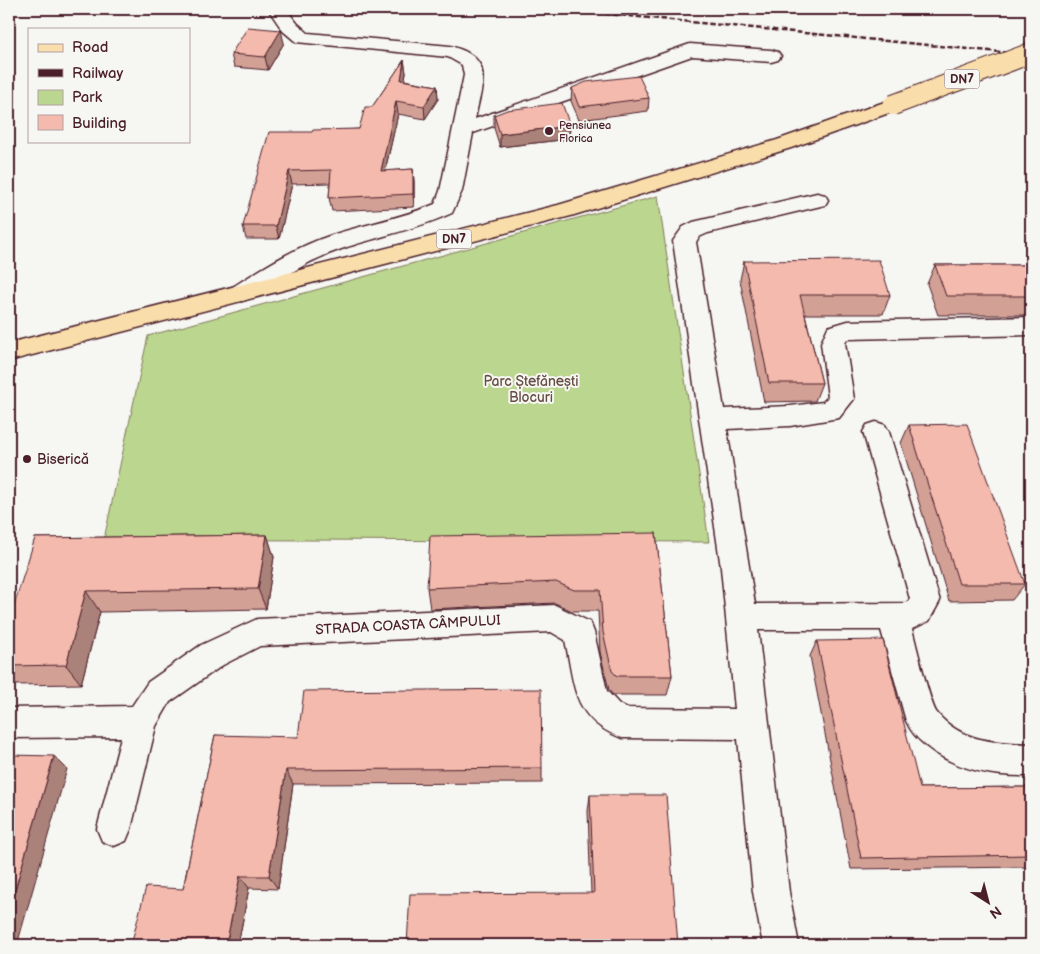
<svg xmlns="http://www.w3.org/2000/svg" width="1040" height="954" font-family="'Balsamiq Sans',sans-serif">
<rect width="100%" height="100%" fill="#f6f6f2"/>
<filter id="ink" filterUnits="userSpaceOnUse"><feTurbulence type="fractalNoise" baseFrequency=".02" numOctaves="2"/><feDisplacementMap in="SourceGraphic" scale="10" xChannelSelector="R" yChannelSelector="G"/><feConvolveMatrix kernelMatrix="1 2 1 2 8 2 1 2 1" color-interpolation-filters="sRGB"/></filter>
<g filter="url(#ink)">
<path fill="#bbd68e" stroke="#827a5c" d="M658 196 709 542 104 539 148 336Z"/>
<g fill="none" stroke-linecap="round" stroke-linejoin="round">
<defs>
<g id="minor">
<path d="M268 9H286L297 23 308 33 450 46C496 58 482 83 475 119L690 44 771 50 778 52 781 56 778 60 771 62 692 56 473 133 462 191 452 213C403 236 348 240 301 267 285 275 257 298 242 301 238 302 235 301 231 300L227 294 231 288C263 268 295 247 332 235 366 224 402 218 435 204L440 191 464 75 462 65 448 57 296 42 283 31Z"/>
<path d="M817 193 825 195 828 200 825 205 708 233 699 237 696 242 724 409 790 406 823 402 828 397 821 343 828 327 848 321 1031 317V335L847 339 845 343 854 399 839 418 790 426 727 429 755 604 907 603 910 599 863 432 867 425 876 422 885 425 889 432 940 601 929 621 912 629C916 643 930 705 937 713 961 742 996 743 1031 744V776C993 777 955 770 925 745 916 737 911 732 906 721L881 630H758L789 892 799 945H763L753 892 738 739 622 738C572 719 575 686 565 640L551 632 260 646 223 665 170 702 156 726 131 829 126 841 114 846 102 841 97 829 121 737 9 738V708L132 706 148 682 201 645 257 619 555 605 590 622 594 632 607 691 619 704 626 708 735 709 721 568 673 241 683 227 693 222Z"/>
</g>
<path id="major" d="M893 99 900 101 903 105 900 109 791 148 571 216 9 361V343L558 205 777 140Z"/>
</defs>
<use href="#minor" stroke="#4a1f2b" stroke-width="3"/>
<use href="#major" stroke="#4a1f2b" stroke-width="3"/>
<use href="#minor" fill="#f6f6f2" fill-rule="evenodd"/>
<use href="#major" fill="#f9deab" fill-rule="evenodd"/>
<path stroke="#4a1f2b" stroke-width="2.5" stroke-dasharray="5.5 2.5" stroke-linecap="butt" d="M557 9 1031 55"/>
<defs>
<path id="major-bridge" d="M893 105 1031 53"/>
</defs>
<use href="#major-bridge" stroke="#4a1f2b" stroke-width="22" stroke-linecap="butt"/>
<use href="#major-bridge" stroke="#f9deab" stroke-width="20"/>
</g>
<g fill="#d2a095" stroke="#4a1f2b">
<path d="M284 43 268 70 234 67 231 54Z"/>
<path d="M404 60 406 73 404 80 437 86 438 99 425 119 398 114 385 171 413 169 414 182V207L332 211 329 198 330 183 292 184 279 239H246L243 226 312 132 359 129 372 107Z"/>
<path d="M572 88 649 98 648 111 579 120 571 101Z"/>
<path d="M494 115 570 126 569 139 500 147 494 128Z"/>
<path d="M744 261 890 295 883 314H805L822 383 815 401 764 402 740 280Z"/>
<path d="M935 265H1031V315H938L927 284Z"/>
<path d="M909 425 1025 584 1012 600 949 601 901 443Z"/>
<path d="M656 533 672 676 667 695H613L609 690 600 652 598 611H572L555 603 430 609 427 588Z"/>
<path d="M267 535 274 557 266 609 100 612 81 684 12 685 9 682V666L35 538Z"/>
<path d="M817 641 920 788 1031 787V867L851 869 810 656Z"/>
<path d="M215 735 542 768V783L293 784 278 889 249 888 238 945H131L183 889Z"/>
<path d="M590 795 678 945 591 893 588 811Z"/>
</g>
<g fill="#ab8279" stroke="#4a1f2b">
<path d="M281 30 284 43 268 70 265 57Z"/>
<path d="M404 60 406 73 402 93 401 80Z"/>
<path d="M437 86 438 99 425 119 424 106Z"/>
<path d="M396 101 398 114 382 184 381 171Z"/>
<path d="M570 126 569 139 500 147V134Z"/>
<path d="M413 169 414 182V207L413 194Z"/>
<path d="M289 171 292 184 279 239 276 226Z"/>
<path d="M267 535 274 557 266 609 258 589Z"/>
<path d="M86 591 100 612 81 684 66 665Z"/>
<path d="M54 756 67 769 17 945H9V910Z"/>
<path d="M286 770 293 784 278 889 269 876Z"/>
<path d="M240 876 249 888 238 945H226Z"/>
</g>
<g fill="#f4baad" stroke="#4a1f2b">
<path d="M248 27 281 30 265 57 231 54Z"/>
<path d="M404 60 401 80 437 86 424 106 396 101 381 171 413 169V194L329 198 331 170 289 171 276 226H243L269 132H312L313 130 359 129 365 107H372Z"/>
<path d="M639 76 649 98 579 107 572 88 586 82Z"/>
<path d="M562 103 570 126 500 134 494 115 507 110Z"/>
<path d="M879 260 890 295H800L822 383H769L744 261Z"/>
<path d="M935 265H1031V296H946Z"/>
<path d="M967 424 1025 584H959L909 425Z"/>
<path d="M656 533 672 676H617L612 671 603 632 600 590H574L556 582 427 588 430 536Z"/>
<path d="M267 535 258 589 86 591 66 665 9 666V622L35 538Z"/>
<path d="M883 640 920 788 1031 787V855L861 858 817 641Z"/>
<path d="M541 689 542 768 286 770 269 876H240L226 945H131L146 887 183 889 215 735 298 737 304 691Z"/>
<path d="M9 755 54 756 9 910Z"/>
<path d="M590 795H666L678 945H407L410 894 594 893Z"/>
</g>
</g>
<g fill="#4a1f2b" stroke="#f6f6f2" stroke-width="2">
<circle cx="549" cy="131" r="5"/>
<circle cx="27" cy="459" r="5"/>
</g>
<g text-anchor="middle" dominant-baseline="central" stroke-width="4" stroke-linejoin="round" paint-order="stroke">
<g font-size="11" fill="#4a1f2b" stroke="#f6f6f2" text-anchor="start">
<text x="559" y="125">Pensiunea<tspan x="559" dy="13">Florica</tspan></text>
</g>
<g fill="#f6f6f2" stroke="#7e6067" stroke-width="1">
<rect x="944.5" y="69.5" width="35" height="19" rx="4"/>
<rect x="436.5" y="229.5" width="35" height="19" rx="4"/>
</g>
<g font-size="12" font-weight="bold" fill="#4a1f2b">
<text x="962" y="79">DN7</text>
<text x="454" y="239">DN7</text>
</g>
<g font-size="14" fill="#664d44" stroke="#f6f6f2">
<text x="531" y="381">Parc Ștefănești<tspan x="531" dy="16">Blocuri</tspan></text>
</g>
<g font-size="14" fill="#4a1f2b" stroke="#f6f6f2" text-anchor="start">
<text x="37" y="459">Biserică</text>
</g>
<g font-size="14" fill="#4a1f2b" stroke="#f6f6f2">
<text transform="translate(408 625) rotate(-3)">STRADA COASTA CÂMPULUI</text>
</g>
</g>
<rect width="1040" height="954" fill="none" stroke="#f6f6f2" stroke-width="30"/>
<rect x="15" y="15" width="1010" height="924" fill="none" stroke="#4a1f2b" stroke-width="2" filter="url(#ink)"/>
<rect x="28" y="28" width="162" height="115" fill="#f6f6f2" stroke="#b1a0a2"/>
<rect x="38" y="44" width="25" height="8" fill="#f9deab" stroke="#b1a0a2"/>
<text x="72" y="52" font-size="15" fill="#4a1f2b">Road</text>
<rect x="38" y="69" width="25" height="8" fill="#4a1f2b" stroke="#b1a0a2"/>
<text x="72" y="78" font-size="15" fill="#4a1f2b">Railway</text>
<rect x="38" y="90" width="25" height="15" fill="#bbd68e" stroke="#b1a0a2"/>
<text x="72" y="102" font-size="15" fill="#4a1f2b">Park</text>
<rect x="38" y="115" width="25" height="15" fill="#f4baad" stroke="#b1a0a2"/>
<text x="72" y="128" font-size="15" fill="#4a1f2b">Building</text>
<g transform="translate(988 902) rotate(144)" stroke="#f6f6f2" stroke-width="4" paint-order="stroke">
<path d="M0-4L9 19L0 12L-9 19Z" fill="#4a1f2b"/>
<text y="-8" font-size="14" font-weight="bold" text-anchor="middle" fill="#4a1f2b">N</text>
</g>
</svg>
